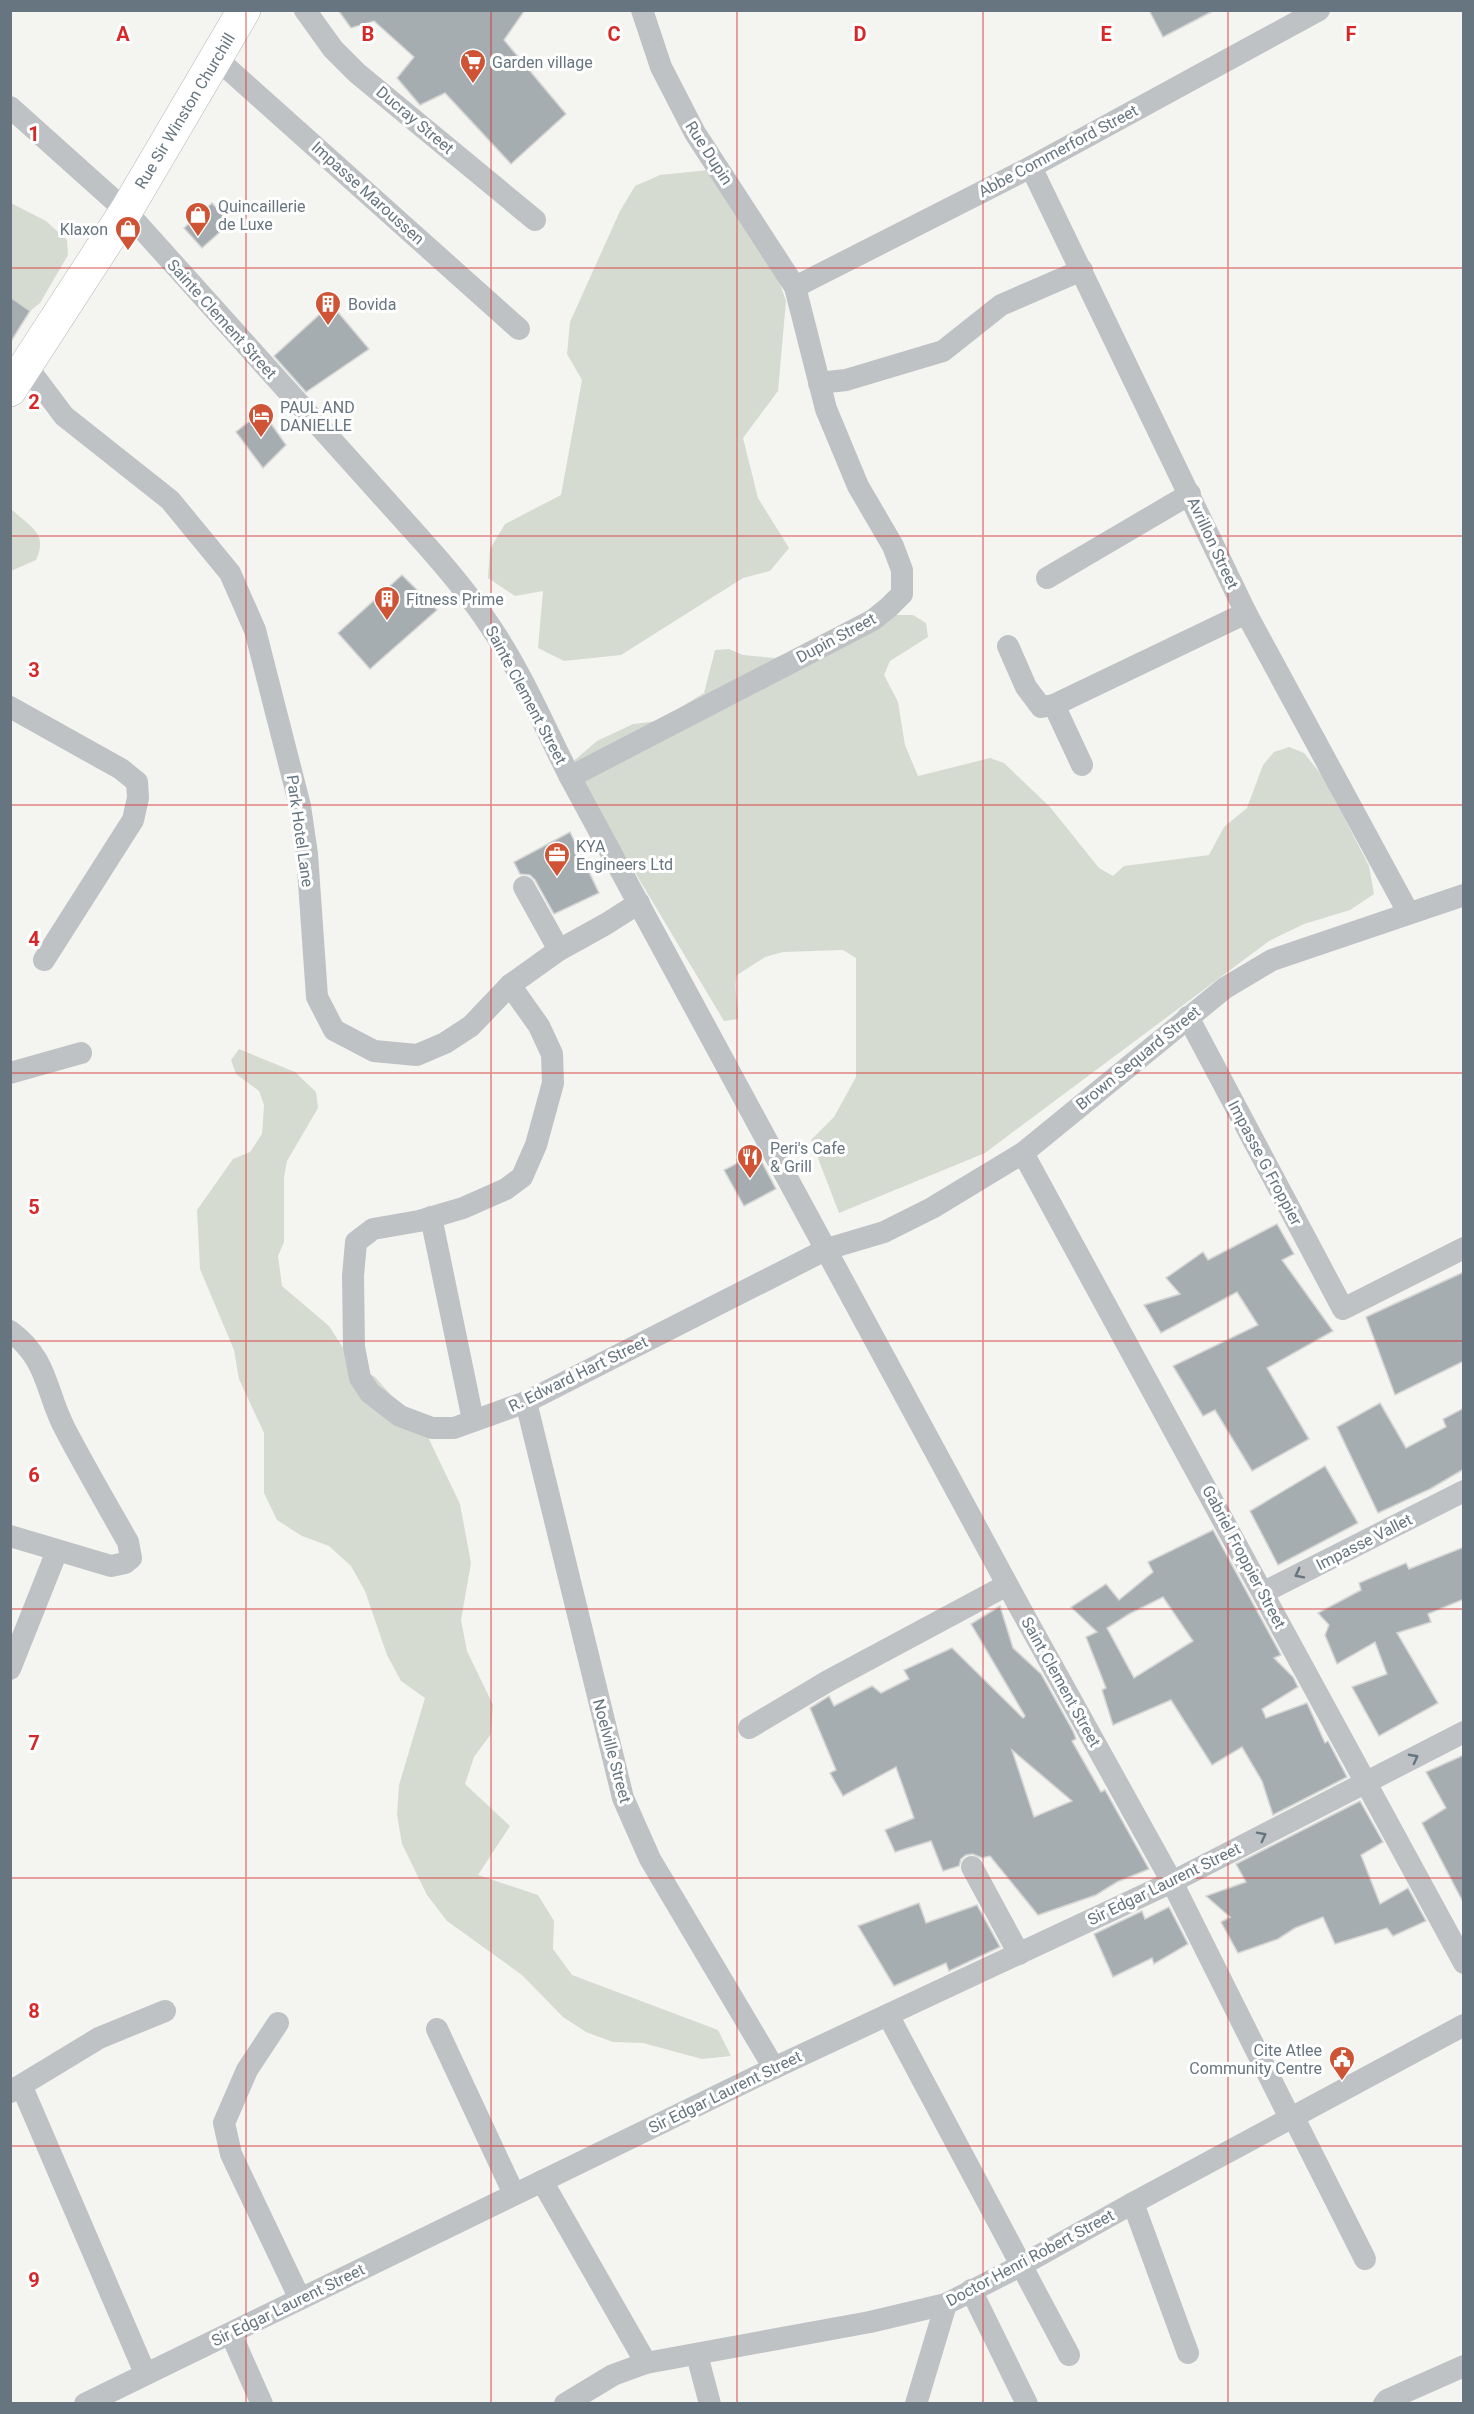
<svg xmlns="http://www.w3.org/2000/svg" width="1474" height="2414" font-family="Roboto,sans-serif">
<rect width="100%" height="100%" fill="#f4f4f1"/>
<g fill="#d6dbd2">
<path d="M709 170 766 244 786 301 778 391 743 438 758 498 789 548 770 571 743 578 621 655 564 661 538 648 543 591 515 596 488 578 490 549 505 524 561 495 582 380 567 354 570 322 620 211 635 186 660 175Z"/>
<path d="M11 203 46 221 67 240 68 255 40 303 30 311 11 316Z"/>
<path d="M11 509C29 526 49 533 36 560L11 571Z"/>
<path d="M880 615H913L926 623 928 637 890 661 884 675 898 702 905 745 918 776 990 758 1004 763 1050 807 1099 868 1113 876 1124 866 1209 855 1224 827 1247 808 1263 765 1274 752 1289 747 1304 753 1324 778 1369 866 1374 894 1350 910 1304 924 1269 941 985 1153 839 1213 811 1140 834 1117 856 1077V958L843 950 783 952 765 957 737 975C733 991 739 1003 738 1019L724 1021 570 764 597 741 633 724 658 721 704 693 715 650 729 649 743 655 775 658Z"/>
<path d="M239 1049 295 1072 316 1092 318 1108 287 1161 284 1177V1242L278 1256 282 1286 329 1326 354 1365 375 1377 428 1437 460 1504 471 1563 461 1620 467 1651 493 1705 491 1734 474 1757 465 1784 510 1826 478 1875 538 1895 554 1921 553 1949 572 1975 718 2030 731 2056 702 2059 643 2043 613 2042 586 2032 563 2017 522 1975 447 1921 427 1895 402 1844 397 1815 399 1785 425 1698 401 1681 387 1655 365 1591 351 1566 329 1546 302 1536 277 1520 264 1493V1433L239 1379 234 1350 200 1269 197 1210 233 1159 250 1152 262 1134 264 1105 259 1091 236 1074 231 1060Z"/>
</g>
<g fill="#a6adb1" stroke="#d5d5d4" stroke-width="1.5" fill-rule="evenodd">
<path d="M338 10H525L504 40 566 114 511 164 445 93 420 105 397 78 414 57 374 21 351 28Z"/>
<path d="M1149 10H1215L1163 37Z"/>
<path d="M212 203 230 223 202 248 184 228Z"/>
<path d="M10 297 30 311 10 343Z"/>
<path d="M331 304 369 349 306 392 274 356Z"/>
<path d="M262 411 286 445 263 468 236 432Z"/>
<path d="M402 575 437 610 370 669 338 633Z"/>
<path d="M570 832 599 893 554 914 535 880 530 875 520 874 514 862Z"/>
<path d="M757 1153 776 1189 744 1206 724 1170Z"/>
<path d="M1277 1224 1294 1254 1282 1260 1333 1331 1267 1368 1309 1439 1252 1471 1215 1410 1203 1416 1173 1366 1258 1325 1237 1292 1161 1333 1144 1305 1180 1294 1166 1278 1203 1252 1208 1260Z"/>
<path d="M1464 1272V1361L1395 1395 1366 1317Z"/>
<path d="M1380 1403 1406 1448 1446 1427 1443 1419 1464 1408V1469L1430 1489 1378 1513 1337 1427Z"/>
<path d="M1325 1466 1358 1523 1278 1565 1250 1511Z"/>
<path d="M1213 1530 1281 1655 1274 1658 1293 1677 1298 1687 1262 1709 1266 1718 1307 1703 1325 1743 1328 1741 1347 1777 1273 1815 1262 1781 1242 1747 1212 1765 1171 1700 1113 1725 1102 1690 1106 1688 1086 1637 1097 1632 1071 1607 1106 1584 1119 1600 1153 1572 1148 1562ZM1163 1597 1193 1641 1134 1678 1107 1628 1129 1614Z"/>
<path d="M1464 1547V1599L1428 1614 1431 1622 1397 1633 1438 1703 1379 1736 1352 1687 1387 1674 1375 1642 1337 1664 1325 1635 1329 1625 1318 1613 1361 1590 1359 1583 1406 1563 1409 1569Z"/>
<path d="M1000 1606 1013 1648 1041 1674 1073 1731 1076 1739 1072 1741 1101 1792 1105 1790 1149 1869 1117 1882 1096 1895 1038 1915 990 1856 982 1858 973 1854 966 1855 961 1859 959 1866 943 1871 931 1841 895 1852 885 1830 914 1818 896 1767 843 1796 830 1773 836 1770 810 1708 829 1696 834 1706 872 1686 881 1693 909 1679 904 1670 952 1648 1023 1718 1025 1716 971 1624ZM1012 1750 1072 1801 1034 1817Z"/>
<path d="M1464 1755V1904L1422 1823 1446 1808 1426 1772Z"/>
<path d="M1360 1801 1383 1842 1361 1855 1380 1904 1408 1888 1426 1921 1393 1936 1387 1928 1335 1944 1323 1917 1295 1928 1278 1939 1238 1953 1221 1922 1230 1917 1206 1896 1246 1882 1236 1864Z"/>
<path d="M919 1903 926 1923 977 1905 1000 1947 949 1971 946 1963 894 1986 858 1926Z"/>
<path d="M1169 1907 1188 1944 1154 1964 1152 1958 1113 1977 1094 1934 1142 1911 1145 1919Z"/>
</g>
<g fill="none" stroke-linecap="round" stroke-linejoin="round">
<defs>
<path id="secondary" d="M10 390 126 211 244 10"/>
</defs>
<use href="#secondary" stroke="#b1b6b9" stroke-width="34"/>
<g stroke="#bec2c5" stroke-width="22">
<path d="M305 10 333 49 357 73 535 220"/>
<path d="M216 58 519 329"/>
<path d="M10 107 126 211 427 546C450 572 471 597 490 626 522 673 544 726 570 777L1020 1608 1172 1882 1290 2118"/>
<path d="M1031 167 1246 613 1408 912"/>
<path d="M795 287 1031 167 1319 10"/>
<path d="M25 364 64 416 170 500 230 573 255 630 300 806 307 854 317 997 334 1030 374 1051 417 1055 445 1043 471 1026 510 985 559 950 606 924 639 903"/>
<path d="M819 383 846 380 943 351 1001 305 1082 270"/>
<path d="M1047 578 1190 494"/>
<path d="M1008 646 1026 687 1041 707 1054 705 1246 613"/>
<path d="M1054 705 1082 765"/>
<path d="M10 707 121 769 137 782 138 798 133 820 44 960"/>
<path d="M570 777 873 620 889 607 902 594V570L893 546 858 486 826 409 795 287 695 133 661 67 642 10"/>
<path d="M524 887 559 950"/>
<path d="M510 985 539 1026 552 1054 553 1083 536 1145 522 1177 506 1189 463 1208 419 1221 373 1229 356 1242 353 1276 354 1347 360 1378 370 1393 400 1416 432 1428H454L526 1402 827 1249 884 1232 932 1208 1023 1153 1225 988 1272 960 1464 895"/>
<path d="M1188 1017 1343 1309 1464 1248"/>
<path d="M10 1073 81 1053"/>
<path d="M1023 1153 1464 1963"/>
<path d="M431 1217 473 1420"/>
<path d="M10 1331C49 1360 45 1391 65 1429 85 1467 107 1505 128 1542L131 1558 125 1563 111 1566 10 1536"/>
<path d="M526 1402 623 1798 650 1859 774 2068"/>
<path d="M1264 1592 1464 1491"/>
<path d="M10 1669 57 1551"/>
<path d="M749 1728 828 1681 1007 1585"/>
<path d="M972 1867 1019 1954"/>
<path d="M888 2015 1069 2355"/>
<path d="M278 2023 247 2070 224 2123 231 2154 300 2299"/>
<path d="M437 2029 514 2194"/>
<path d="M22 2087 145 2373"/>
<path d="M10 2092 99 2038 165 2011"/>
<path d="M1293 2116 1365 2259"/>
<path d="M542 2181 646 2363"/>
<path d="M1133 2203 1188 2353"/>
<path d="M971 2290 1027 2404"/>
<path d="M231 2334 262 2404"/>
<path d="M697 2355 710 2404"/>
<path d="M85 2404 774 2068 1172 1882 1464 1732"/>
<path d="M565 2404 613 2375 646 2363 870 2322 946 2304 1022 2265 1133 2203 1464 2025"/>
<path d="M916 2404 946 2304"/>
<path d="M1384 2404 1387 2400 1464 2366"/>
</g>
<use href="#secondary" stroke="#fff" stroke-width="33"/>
</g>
<defs><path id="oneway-chevron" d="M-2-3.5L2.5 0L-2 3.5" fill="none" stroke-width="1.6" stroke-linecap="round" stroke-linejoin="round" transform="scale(1.5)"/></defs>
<g stroke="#66757f">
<use href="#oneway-chevron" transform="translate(1299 1574) rotate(153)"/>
<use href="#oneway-chevron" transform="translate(1414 1758) rotate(-28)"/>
<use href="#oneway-chevron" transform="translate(1262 1836) rotate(-27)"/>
</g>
<path fill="none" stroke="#d62828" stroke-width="1.5" stroke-opacity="0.55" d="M246 10V2404M491 10V2404M737 10V2404M983 10V2404M1228 10V2404M10 268H1464M10 536H1464M10 805H1464M10 1073H1464M10 1341H1464M10 1609H1464M10 1878H1464M10 2146H1464"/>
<defs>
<symbol id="supermarket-pin" viewBox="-11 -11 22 30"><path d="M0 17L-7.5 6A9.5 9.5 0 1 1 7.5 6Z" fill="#cf5436" stroke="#fff"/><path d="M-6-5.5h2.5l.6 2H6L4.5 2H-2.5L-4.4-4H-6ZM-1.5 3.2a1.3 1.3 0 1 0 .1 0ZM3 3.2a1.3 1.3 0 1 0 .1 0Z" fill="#fff"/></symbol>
<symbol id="shop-pin" viewBox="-11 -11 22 30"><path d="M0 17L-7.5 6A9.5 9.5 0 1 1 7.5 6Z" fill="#cf5436" stroke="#fff"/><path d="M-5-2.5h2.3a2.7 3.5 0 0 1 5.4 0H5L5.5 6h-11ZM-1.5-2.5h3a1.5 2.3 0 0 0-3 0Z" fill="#fff"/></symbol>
<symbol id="building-pin" viewBox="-11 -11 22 30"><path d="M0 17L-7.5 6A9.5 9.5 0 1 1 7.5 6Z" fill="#cf5436" stroke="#fff"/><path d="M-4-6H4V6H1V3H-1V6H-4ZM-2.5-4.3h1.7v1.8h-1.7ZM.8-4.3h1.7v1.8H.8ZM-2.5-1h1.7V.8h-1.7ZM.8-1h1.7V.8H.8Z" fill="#fff"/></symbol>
<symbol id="hotel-pin" viewBox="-11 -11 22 30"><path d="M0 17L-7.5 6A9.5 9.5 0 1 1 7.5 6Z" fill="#cf5436" stroke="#fff"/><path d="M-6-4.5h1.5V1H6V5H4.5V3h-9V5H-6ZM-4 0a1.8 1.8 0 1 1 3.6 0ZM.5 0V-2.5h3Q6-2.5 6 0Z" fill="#fff"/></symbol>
<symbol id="office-pin" viewBox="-11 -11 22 30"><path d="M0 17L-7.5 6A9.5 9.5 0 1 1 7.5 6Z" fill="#cf5436" stroke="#fff"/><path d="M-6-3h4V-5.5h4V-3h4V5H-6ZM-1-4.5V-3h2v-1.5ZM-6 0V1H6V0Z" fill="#fff"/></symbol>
<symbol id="restaurant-pin" viewBox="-11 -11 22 30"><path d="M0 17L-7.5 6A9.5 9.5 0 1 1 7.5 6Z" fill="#cf5436" stroke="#fff"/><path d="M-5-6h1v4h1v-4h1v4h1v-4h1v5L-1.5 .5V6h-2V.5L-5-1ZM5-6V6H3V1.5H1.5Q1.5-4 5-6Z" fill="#fff"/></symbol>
<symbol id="civic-pin" viewBox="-11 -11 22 30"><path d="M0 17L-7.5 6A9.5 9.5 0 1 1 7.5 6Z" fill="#cf5436" stroke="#fff"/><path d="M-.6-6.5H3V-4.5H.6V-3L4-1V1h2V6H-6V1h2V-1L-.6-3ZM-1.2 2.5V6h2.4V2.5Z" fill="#fff"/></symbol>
</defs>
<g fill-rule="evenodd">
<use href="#supermarket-pin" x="458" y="47" width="30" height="40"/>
<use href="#shop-pin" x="183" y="200" width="30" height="40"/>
<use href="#shop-pin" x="113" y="214" width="30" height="40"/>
<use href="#building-pin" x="313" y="289" width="30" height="40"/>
<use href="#hotel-pin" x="246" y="401" width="30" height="40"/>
<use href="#building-pin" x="372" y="584" width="30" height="40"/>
<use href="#office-pin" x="542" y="840" width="30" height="40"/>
<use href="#restaurant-pin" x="735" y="1142" width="30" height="40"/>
<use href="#civic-pin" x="1327" y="2044" width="30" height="40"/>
</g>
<g text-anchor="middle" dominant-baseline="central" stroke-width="6" stroke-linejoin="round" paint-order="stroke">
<g font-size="16" fill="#66757f" stroke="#fff" text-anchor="start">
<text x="492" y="62">Garden village</text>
<text x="218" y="206">Quincaillerie<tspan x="218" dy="18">de Luxe</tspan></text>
<text x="108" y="229" text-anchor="end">Klaxon</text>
<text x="348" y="304">Bovida</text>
<text x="280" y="407">PAUL AND<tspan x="280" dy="18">DANIELLE</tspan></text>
<text x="406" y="599">Fitness Prime</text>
<text x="576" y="846">KYA<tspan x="576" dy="18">Engineers Ltd</tspan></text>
<text x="770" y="1148">Peri's Cafe<tspan x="770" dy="18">&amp; Grill</tspan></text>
<text x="1322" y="2050" text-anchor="end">Cite Atlee<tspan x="1322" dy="18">Community Centre</tspan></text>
</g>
<g font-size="16" fill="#66757f" stroke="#fff">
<text transform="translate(185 111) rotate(-59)">Rue Sir Winston Churchill</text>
<text transform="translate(415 120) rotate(40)">Ducray Street</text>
<text transform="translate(1058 151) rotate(-28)">Abbe Commerford Street</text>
<text transform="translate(709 153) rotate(57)">Rue Dupin</text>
<text transform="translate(368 193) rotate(42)">Impasse Maroussen</text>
<text transform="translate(222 319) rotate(48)">Sainte Clement Street</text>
<text transform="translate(1213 543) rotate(65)">Avrillon Street</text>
<text transform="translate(836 638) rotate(-28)">Dupin Street</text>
<text transform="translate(526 695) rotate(62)">Sainte Clement Street</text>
<text transform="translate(300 831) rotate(82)">Park Hotel Lane</text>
<text transform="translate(1138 1058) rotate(-39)">Brown Sequard Street</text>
<text transform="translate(1265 1163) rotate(62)">Impasse G Froppier</text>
<text transform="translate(578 1374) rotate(-26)">R. Edward Hart Street</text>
<text transform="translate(1364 1542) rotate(-27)">Impasse Vallet</text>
<text transform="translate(1244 1557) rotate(62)">Gabriel Froppier Street</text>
<text transform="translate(1061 1682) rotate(61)">Saint Clement Street</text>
<text transform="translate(612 1751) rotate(75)">Noelville Street</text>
<text transform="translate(1164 1884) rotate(-26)">Sir Edgar Laurent Street</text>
<text transform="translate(725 2092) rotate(-26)">Sir Edgar Laurent Street</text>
<text transform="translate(1030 2258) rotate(-28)">Doctor Henri Robert Street</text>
<text transform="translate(288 2305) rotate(-26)">Sir Edgar Laurent Street</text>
</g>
</g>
<g font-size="20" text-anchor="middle" font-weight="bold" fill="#d62828" stroke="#fff" stroke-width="6" stroke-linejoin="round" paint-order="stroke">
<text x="123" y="41">A</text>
<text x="368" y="41">B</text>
<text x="614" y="41">C</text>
<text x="860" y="41">D</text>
<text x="1106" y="41">E</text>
<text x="1351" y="41">F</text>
<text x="34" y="141">1</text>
<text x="34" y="409">2</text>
<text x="34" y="677">3</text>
<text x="34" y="946">4</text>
<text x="34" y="1214">5</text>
<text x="34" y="1482">6</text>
<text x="34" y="1750">7</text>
<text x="34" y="2018">8</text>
<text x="34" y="2287">9</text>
</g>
<rect width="1474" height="2414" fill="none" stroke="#66757f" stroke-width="24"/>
</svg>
